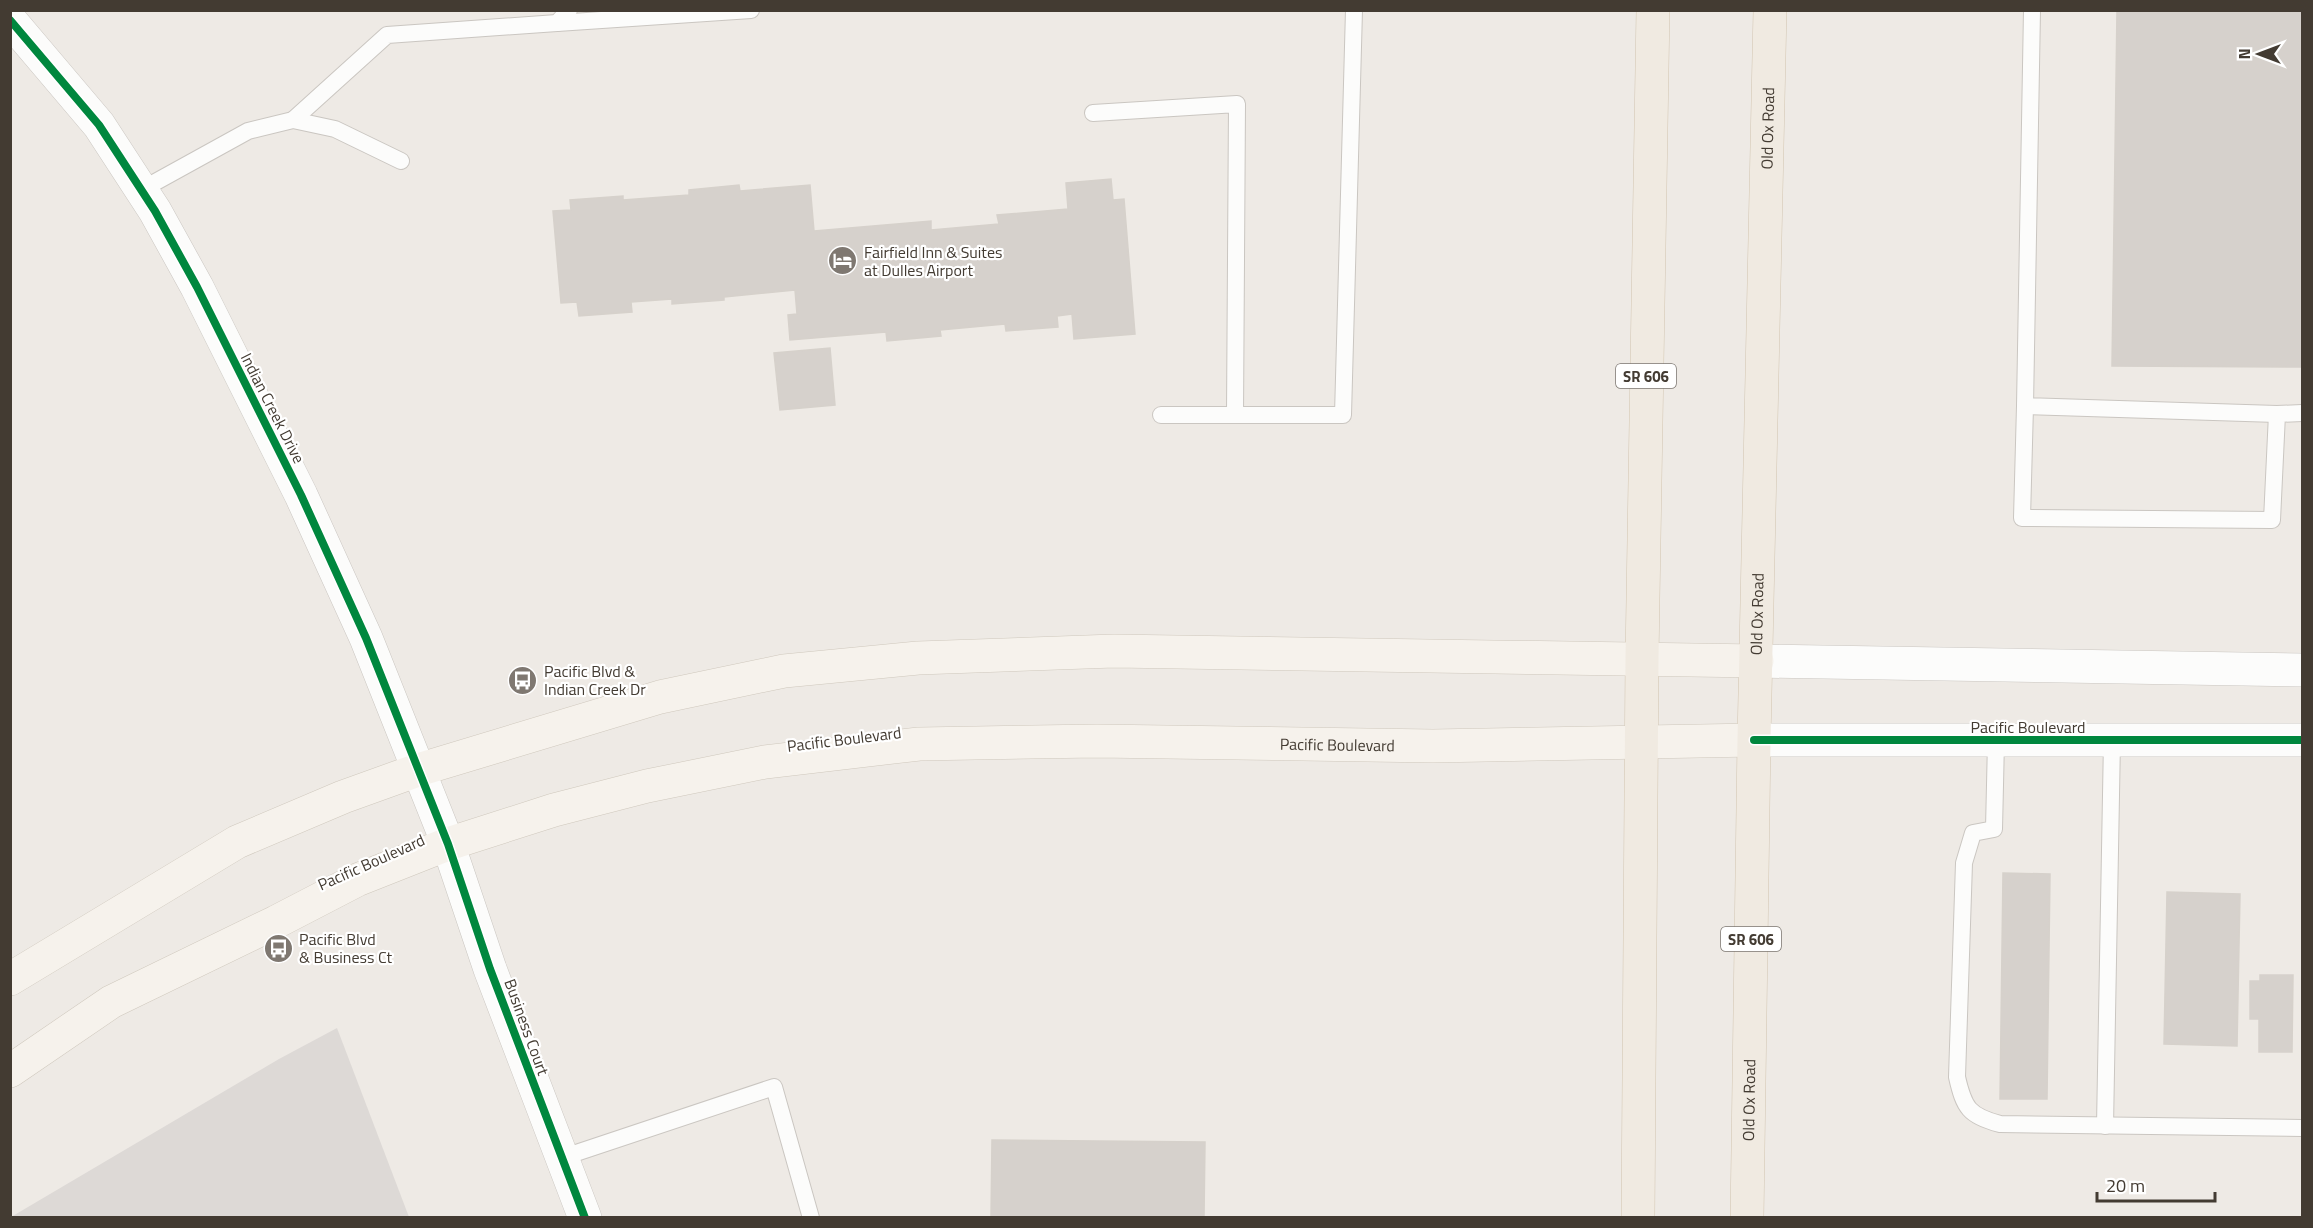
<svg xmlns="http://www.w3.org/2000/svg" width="2313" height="1228" font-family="'Titillium Web',sans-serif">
<rect width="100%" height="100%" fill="#eeeae5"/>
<path fill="#ddd9d6" d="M337 1028 409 1217H11L279 1059Z"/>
<g fill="#d6d1cc" stroke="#d6d1cb" stroke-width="1.5">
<path d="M2117 10H2302V367L2112 366Z"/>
<path d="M1111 179 1113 200 1124 199 1135 334 1074 339 1072 314 1057 316 1058 327 1006 331 1005 324 940 330 941 336 887 341 886 332 790 340 788 315 797 314 795 290 724 297V300L672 304V299L631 302 632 312 579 316 577 302 561 303 553 211 571 210 570 200 623 196V200L689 195V190L739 185 740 191 810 185 814 231 931 221V230L999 224 997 215 1068 209 1066 183Z"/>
<path d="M830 348 835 405 780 410 774 353Z"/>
<path d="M2003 873 2050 874 2047 1099H2000Z"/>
<path d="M2167 892 2240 894 2237 1046 2164 1044Z"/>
<path d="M2260 975H2293L2292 1052H2259V1019H2250V981H2260Z"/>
<path d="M992 1140 1205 1142 1204 1218H991Z"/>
</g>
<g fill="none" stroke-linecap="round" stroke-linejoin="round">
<defs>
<g id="service">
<path d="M2032 10 2025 406 2277 414"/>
<path d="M557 23 751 10"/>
<path d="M1093 113 1237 104 1235 415"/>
<path d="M293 120 387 35 557 23 569 10"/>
<path d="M141 190 248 131 293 120 335 129 401 161"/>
<path d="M2025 406 2022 518 2272 520 2277 414 2302 413"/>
<path d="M1161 415H1343L1354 10"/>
<path d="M1996 741 1994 829 1973 833 1964 863 1957 1077C1964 1108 1969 1116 2000 1124L2302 1128"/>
<path d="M2105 1126 2112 740"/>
<path d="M561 1158 774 1087 811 1218"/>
</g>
<g id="minor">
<path d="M10 20 99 125 155 211 197 287 301 495 366 638 448 844 490 969 585 1218"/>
<path d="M1757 661 2302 670"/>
<path d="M1754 740H2302"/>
</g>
<g id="secondary">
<path d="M10 979 237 842 343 797 418 770 660 697 784 671 918 658 1114 651 1757 661"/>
<path id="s1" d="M10 1071 111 1002 276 922 357 880 448 844 554 810 647 786 765 762 919 744 1097 741 1433 746 1754 740"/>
</g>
<g id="primary">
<path d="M1638 1218 1642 658 1653 10"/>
<path id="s2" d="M1747 1218 1754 740 1770 10"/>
</g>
</defs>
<use href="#service" stroke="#cac6c1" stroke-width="18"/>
<use href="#minor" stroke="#cac6c1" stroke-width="34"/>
<use href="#secondary" stroke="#cfc8bd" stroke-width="34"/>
<use href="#primary" stroke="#d2c5b1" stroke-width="34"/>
<use href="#service" stroke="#fcfcfb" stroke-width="16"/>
<use href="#minor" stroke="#fcfcfb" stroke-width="33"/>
<use href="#secondary" stroke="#f6f2ec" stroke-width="33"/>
<use href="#primary" stroke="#f0eae1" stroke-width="33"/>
<defs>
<g id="cycleway">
<path d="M10 20 99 125 155 211 197 287 301 495 366 638 448 844 490 969 585 1218"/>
<path d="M1754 740H2302"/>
</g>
</defs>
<use href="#cycleway" stroke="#fff" stroke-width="11"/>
<use href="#cycleway" stroke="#00873e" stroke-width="8"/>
</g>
<defs>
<symbol id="hotel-disc" viewBox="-11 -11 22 22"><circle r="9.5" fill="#7f7871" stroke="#fff"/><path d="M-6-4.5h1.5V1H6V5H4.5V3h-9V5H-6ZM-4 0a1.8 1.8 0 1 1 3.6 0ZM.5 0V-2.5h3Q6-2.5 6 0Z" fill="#fff"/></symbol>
<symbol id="bus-disc" viewBox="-11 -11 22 22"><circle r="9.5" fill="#7f7871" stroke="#fff"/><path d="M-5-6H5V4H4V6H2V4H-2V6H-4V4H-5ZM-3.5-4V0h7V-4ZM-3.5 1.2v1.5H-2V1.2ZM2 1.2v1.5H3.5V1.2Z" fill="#fff"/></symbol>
</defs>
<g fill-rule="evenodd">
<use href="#hotel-disc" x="826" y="244" width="33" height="33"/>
<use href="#bus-disc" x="506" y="664" width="33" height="33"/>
<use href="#bus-disc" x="262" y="932" width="33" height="33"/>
</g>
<g text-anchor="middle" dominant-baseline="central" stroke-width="4.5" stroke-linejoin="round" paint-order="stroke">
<g fill="#fff" stroke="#7b7670" stroke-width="1.5">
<rect x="1616" y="364" width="60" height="24" rx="4.5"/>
<rect x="1721" y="927" width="60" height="24" rx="4.5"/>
</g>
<g font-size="15" font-weight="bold" fill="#433b32">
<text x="1646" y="376">SR 606</text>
<text x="1751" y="939">SR 606</text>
</g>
<g font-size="16" fill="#433b32" stroke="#fff">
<text stroke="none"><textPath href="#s2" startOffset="1090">Old Ox Road</textPath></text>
<text transform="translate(273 408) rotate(63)">Indian Creek Drive</text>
<text stroke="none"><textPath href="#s2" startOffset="604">Old Ox Road</textPath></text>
<text x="2028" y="727">Pacific Boulevard</text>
<text transform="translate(844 739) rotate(-7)">Pacific Boulevard</text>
<text stroke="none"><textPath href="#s1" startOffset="1396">Pacific Boulevard</textPath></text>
<text transform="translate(371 862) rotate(-24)">Pacific Boulevard</text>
<text transform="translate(527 1027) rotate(70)">Business Court</text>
<text stroke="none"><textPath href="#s2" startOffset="118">Old Ox Road</textPath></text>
</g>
<g font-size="16" fill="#433b32" stroke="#fff" text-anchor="start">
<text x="864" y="252">Fairfield Inn &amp; Suites<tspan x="864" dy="18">at Dulles Airport</tspan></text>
<text x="544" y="671">Pacific Blvd &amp;<tspan x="544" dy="18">Indian Creek Dr</tspan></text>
<text x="299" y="939">Pacific Blvd<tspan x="299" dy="18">&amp; Business Ct</tspan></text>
</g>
</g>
<rect width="2313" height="1228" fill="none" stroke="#433b32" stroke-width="24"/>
<g transform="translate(2259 54) rotate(270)" stroke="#ffffff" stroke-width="4.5" paint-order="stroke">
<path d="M0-4.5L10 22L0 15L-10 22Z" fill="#433b32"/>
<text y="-9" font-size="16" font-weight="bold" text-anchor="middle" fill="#433b32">N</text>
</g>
<path d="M2097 1192v9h118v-9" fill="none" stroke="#433b32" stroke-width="3"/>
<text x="2106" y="1192" font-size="18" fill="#433b32" stroke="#ffffff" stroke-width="4.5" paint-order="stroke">20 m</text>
</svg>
